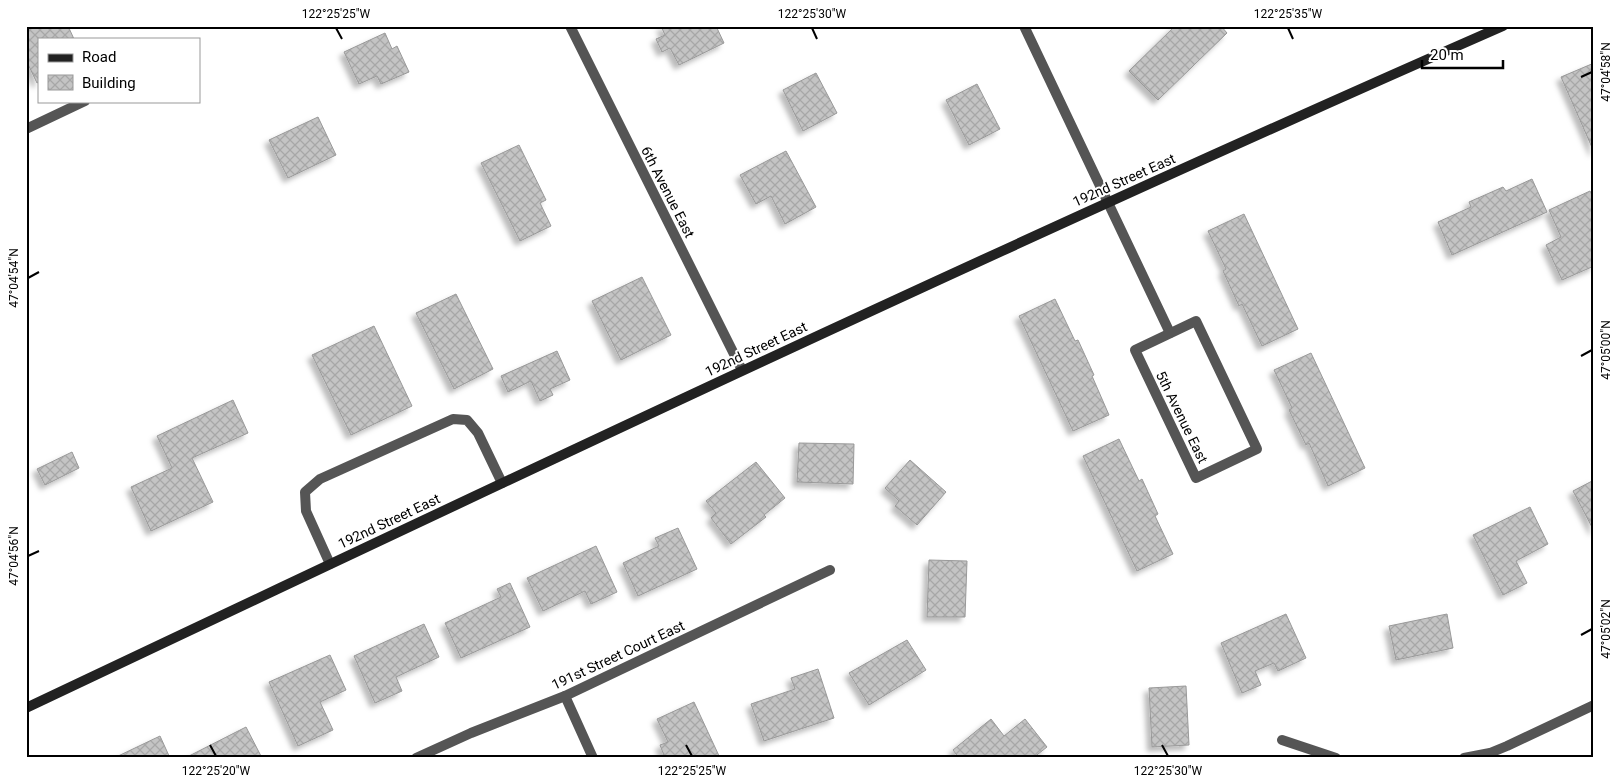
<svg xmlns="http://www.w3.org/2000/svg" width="1620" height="784" font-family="Roboto,sans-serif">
<defs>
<pattern id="building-cross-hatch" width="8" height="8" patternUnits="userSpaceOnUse" patternTransform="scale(1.25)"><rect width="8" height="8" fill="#c4c4c4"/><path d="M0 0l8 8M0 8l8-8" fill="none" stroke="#a7a7a7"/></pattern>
<filter id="shadow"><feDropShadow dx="-4.5" dy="4.5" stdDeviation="2.5" flood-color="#0004"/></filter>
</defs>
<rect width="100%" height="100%" fill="#fff"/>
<g fill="url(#building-cross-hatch)" stroke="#999" filter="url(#shadow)">
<path d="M26 26H68L74 39H39V82L37 83 26 60Z"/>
<path d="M661 26H716L724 43 679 65 670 48 662 52 656 39 665 35Z"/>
<path d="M1175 26H1221L1227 33 1158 100 1129 71Z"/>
<path d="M385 33 392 49 397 46 409 72 381 84 377 76 359 84 344 52Z"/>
<path d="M1594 63V152L1561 77Z"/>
<path d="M816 73 837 113 803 131 783 90Z"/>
<path d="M977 84 1000 129 969 145 946 100Z"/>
<path d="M318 117 336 155 288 178 269 140Z"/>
<path d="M519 145 546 200 540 203 551 226 520 241 481 163Z"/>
<path d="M786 151 816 207 785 224 771 196 756 204 740 175Z"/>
<path d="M1532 179 1547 212 1452 255 1438 222 1471 207 1469 202 1503 187 1506 191Z"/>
<path d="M1590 191 1594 199V266L1562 280 1546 245 1561 237 1549 210Z"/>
<path d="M1244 214 1298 329 1262 346 1242 304 1239 306 1223 271 1226 269 1208 231Z"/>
<path d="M642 277 671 335 621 360 592 301Z"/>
<path d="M456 294 493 369 454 389 416 313Z"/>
<path d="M1055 299 1075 341 1078 340 1094 375 1092 376 1109 415 1073 431 1019 316Z"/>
<path d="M374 326 412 406 351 435 312 355Z"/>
<path d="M557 351 570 380 550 389 553 395 540 401 531 381 508 392 501 376Z"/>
<path d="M1311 353 1365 468 1328 486 1309 443 1306 445 1289 410 1292 408 1274 370Z"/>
<path d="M233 400 248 433 192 458 213 502 151 531 131 487 172 468 157 436Z"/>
<path d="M1119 439 1139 481 1142 479 1158 514 1155 516 1173 554 1137 571 1083 456Z"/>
<path d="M799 443 854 444 853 484 797 482Z"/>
<path d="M72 452 79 468 45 485 37 469Z"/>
<path d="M910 460 946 492 917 525 895 506 899 501 885 488Z"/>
<path d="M756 462 785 498 764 515 766 517 731 544 711 518 716 513 706 501Z"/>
<path d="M1594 480V531L1573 491Z"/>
<path d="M1530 507 1548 544 1516 561 1527 583 1503 595 1473 535Z"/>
<path d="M678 528 697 569 638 596 623 563 659 546 655 538Z"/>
<path d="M596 546 617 592 591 604 585 591 543 611 527 578Z"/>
<path d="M929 560 967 561 965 617H927Z"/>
<path d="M510 583 530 627 461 658 445 623 501 597 497 589Z"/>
<path d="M1286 614 1306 658 1278 671 1274 663 1255 671 1261 685 1242 693 1221 643Z"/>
<path d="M1447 614 1453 648 1396 660 1389 626Z"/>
<path d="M424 624 439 657 396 677 402 691 375 703 354 656Z"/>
<path d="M907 640 926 670 869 705 849 673Z"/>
<path d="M330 655 346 690 320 702 333 730 298 746 269 682Z"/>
<path d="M818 669 834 718 764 741 751 704 795 689 791 678Z"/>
<path d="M1186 686 1189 745 1152 747 1149 688Z"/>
<path d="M694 702 720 758H665L660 745 668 742 657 719Z"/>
<path d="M991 719 1004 736 1025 719 1047 747 1033 758H959L953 750Z"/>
<path d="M246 727 262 758H190L189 756Z"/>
<path d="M160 736 170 758H114Z"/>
</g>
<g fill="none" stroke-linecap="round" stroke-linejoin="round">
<g stroke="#555" stroke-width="10">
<path d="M26 129 85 101"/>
<path d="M330 564 306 511 305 492 320 479 453 419 467 420 478 433 502 483"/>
</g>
<g stroke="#555" stroke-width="10">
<path d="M570 26 742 370"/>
<path d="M1024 26 1170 333"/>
<path d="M1196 321 1257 449 1196 478 1135 350Z"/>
<path d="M565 696 593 758"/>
<path d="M1282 740 1336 758"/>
<path d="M416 758 471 733 565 696 830 570"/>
<path d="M1464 758 1490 753 1507 746 1594 705"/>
</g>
<path stroke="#222" stroke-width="10" d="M26 708C516 476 1006 244 1503 26"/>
</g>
<path fill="none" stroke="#000" stroke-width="2" d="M336 28 342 39M812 28 817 39M1288 28 1293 39M1581 77 1592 72M28 278 39 272M1581 356 1592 350M28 556 39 551M1581 635 1592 629M210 745 216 756M686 745 692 756M1162 745 1168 756"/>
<g text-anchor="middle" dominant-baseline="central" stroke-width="4" stroke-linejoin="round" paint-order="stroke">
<g font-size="14" fill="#000" stroke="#fff">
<text transform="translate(1124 180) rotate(-24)">192nd Street East</text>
<text transform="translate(668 192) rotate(63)">6th Avenue East</text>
<text transform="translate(756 349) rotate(-25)">192nd Street East</text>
<text transform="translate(1182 417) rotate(64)">5th Avenue East</text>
<text transform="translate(389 521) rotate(-25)">192nd Street East</text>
<text transform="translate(618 655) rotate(-25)">191st Street Court East</text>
</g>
</g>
<rect width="1620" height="784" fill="none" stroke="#ffffff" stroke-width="55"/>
<rect x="38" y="38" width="162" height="65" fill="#ffffff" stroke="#999999"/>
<rect x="48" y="54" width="25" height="8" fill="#222222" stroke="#999999"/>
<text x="82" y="62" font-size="15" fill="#000000">Road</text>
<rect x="48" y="75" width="25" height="15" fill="url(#building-cross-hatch)" stroke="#999999"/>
<text x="82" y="88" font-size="15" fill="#000000">Building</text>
<path d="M1422 60v8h81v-8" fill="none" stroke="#000000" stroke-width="2.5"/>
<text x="1430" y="60" font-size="15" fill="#000000" stroke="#ffffff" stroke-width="4" paint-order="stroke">20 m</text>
<rect x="28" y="28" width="1564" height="728" fill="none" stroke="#000" stroke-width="2"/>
<g font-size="12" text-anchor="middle" fill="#000">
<text x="336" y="18">122°25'25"W</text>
<text x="812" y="18">122°25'30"W</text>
<text x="1288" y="18">122°25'35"W</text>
<text transform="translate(1606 72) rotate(-90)" y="4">47°04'58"N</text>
<text transform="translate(14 278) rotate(-90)" y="4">47°04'54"N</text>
<text transform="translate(1606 350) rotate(-90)" y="4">47°05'00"N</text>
<text transform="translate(14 556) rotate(-90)" y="4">47°04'56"N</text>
<text transform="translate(1606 629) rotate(-90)" y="4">47°05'02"N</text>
<text x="216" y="775">122°25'20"W</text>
<text x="692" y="775">122°25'25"W</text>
<text x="1168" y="775">122°25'30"W</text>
</g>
</svg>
